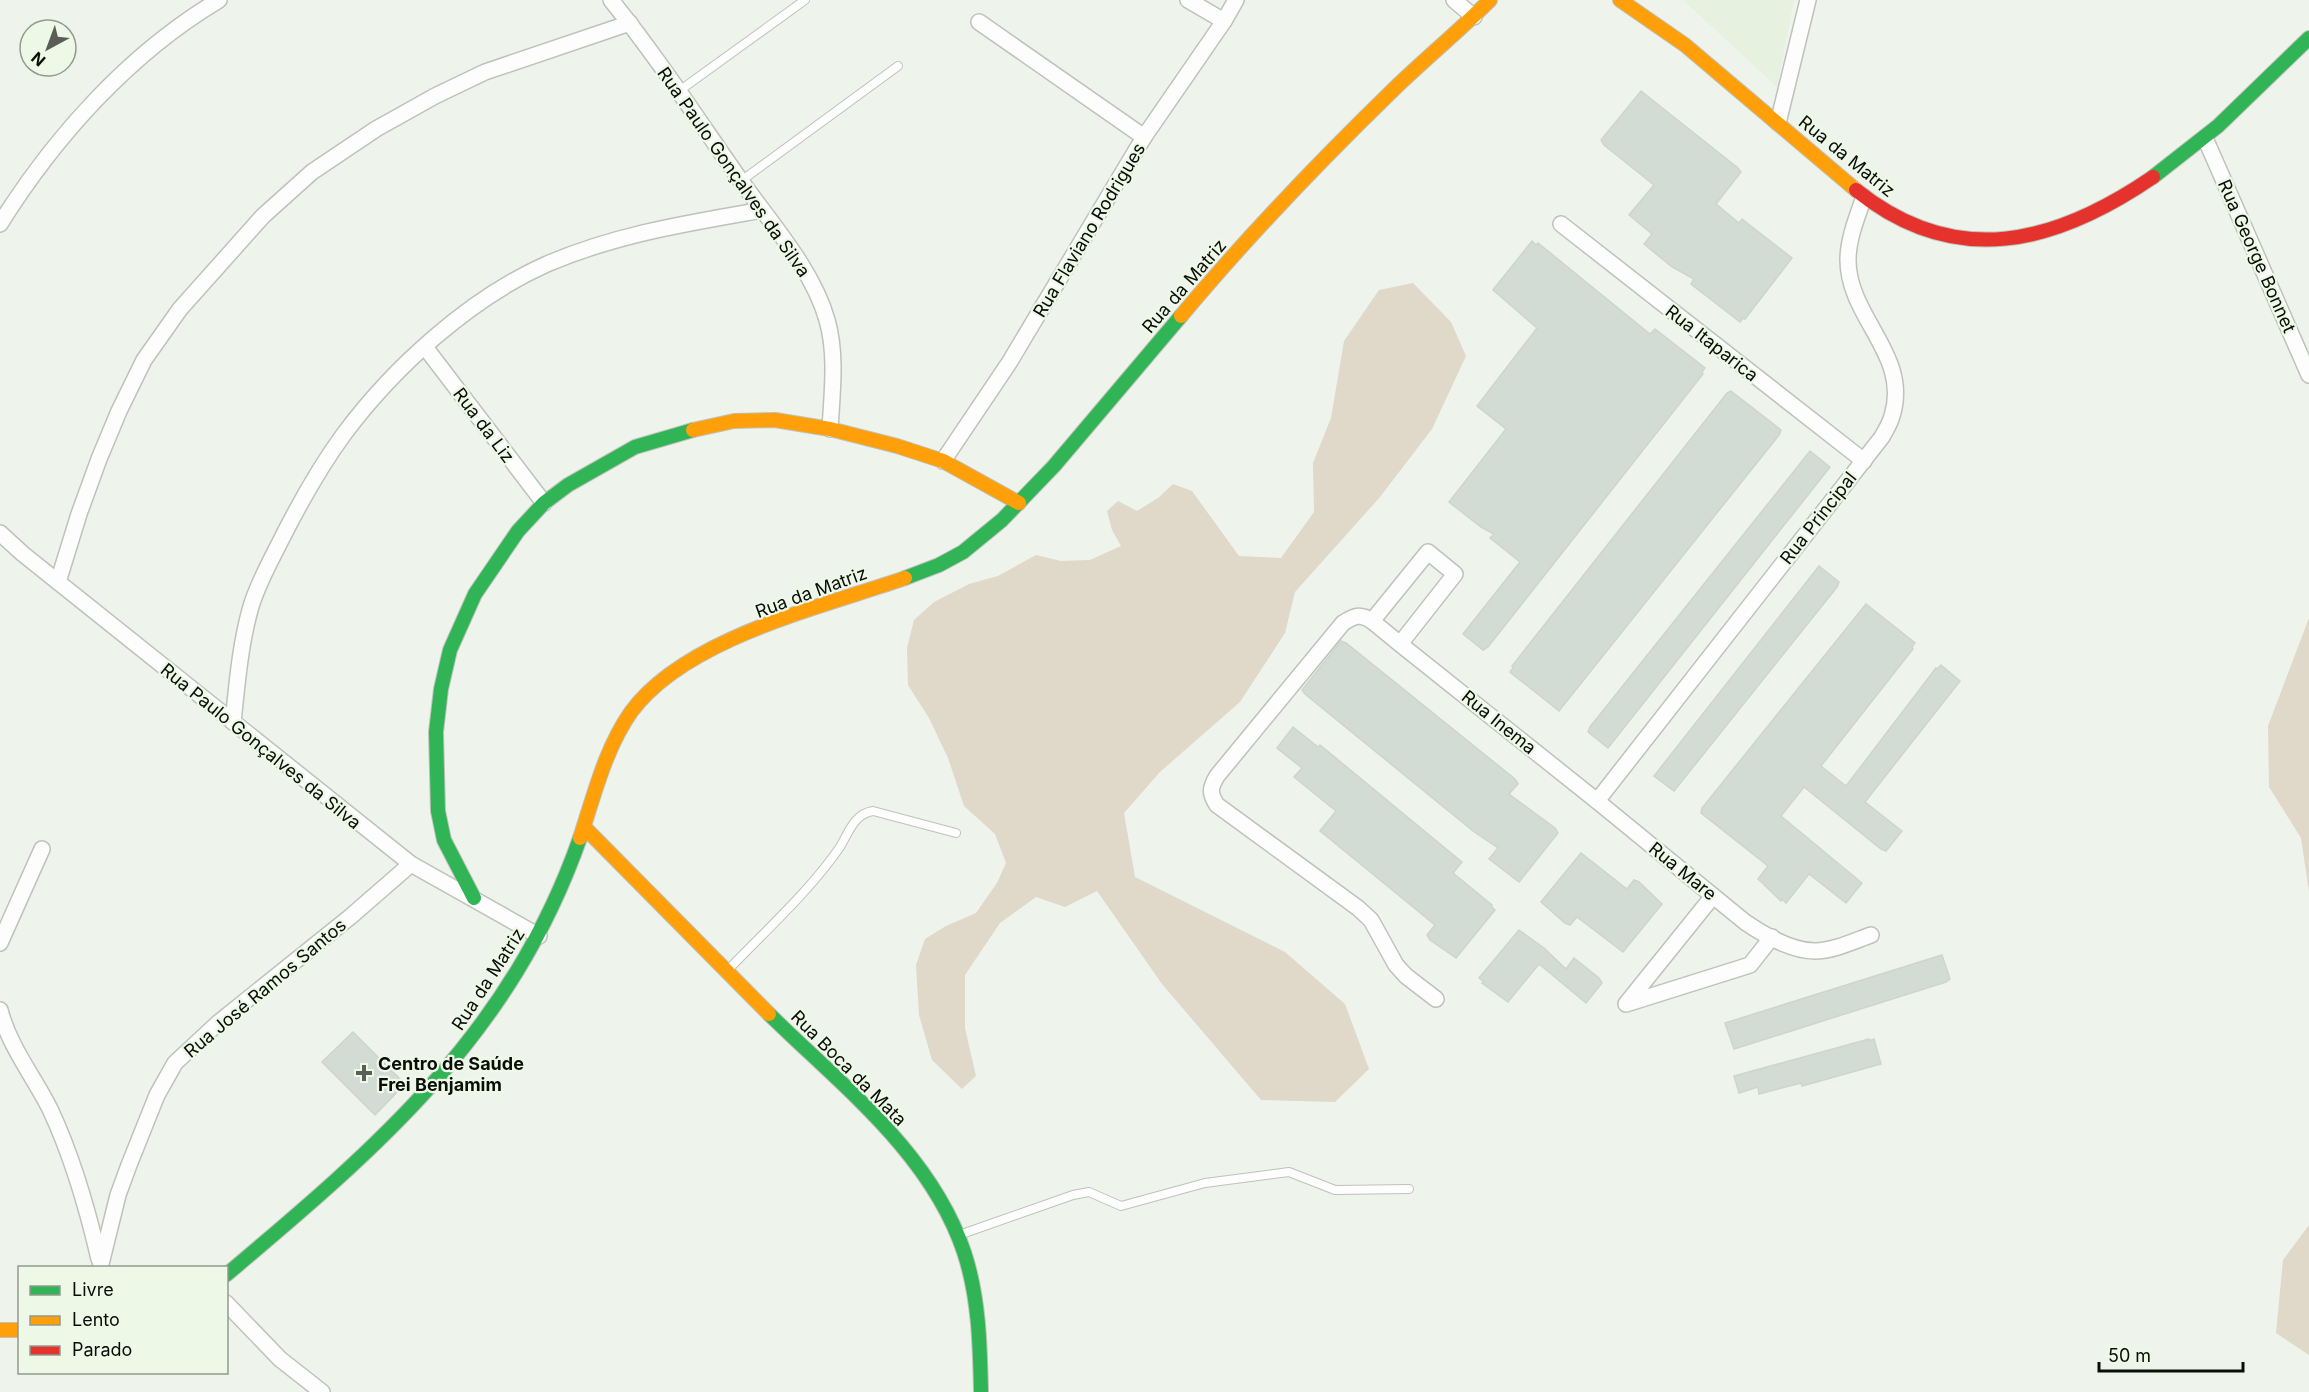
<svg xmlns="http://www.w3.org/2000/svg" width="2309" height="1392" font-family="Inter,sans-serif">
<rect width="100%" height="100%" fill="#eef4eb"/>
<path fill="#e6f1df" d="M1683 0H1794L1777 87Z"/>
<g fill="#e0d8c9">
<path d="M1413 283 1451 322 1466 356 1432 429 1380 497 1295 592 1285 633 1240 702 1160 772 1124 813 1135 877 1285 952 1345 1004 1369 1069 1335 1102 1261 1100 1162 984 1097 891 1065 907 1036 897 1000 923 965 975V1028L976 1076 962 1089 932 1060 919 1015 916 965 925 939 946 926 976 913 997 883 1006 863 995 834 964 806 948 758 929 718 908 685 907 648 914 620 934 602 969 584 998 576 1036 555 1061 561 1090 560 1121 546 1112 530 1107 511 1118 501 1137 511 1158 498 1173 484 1192 491 1239 556 1281 558 1314 512 1313 463 1331 418 1344 341 1379 290Z"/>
<path d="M2309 618V892L2301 838 2269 787 2268 726Z"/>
<path d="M2309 1225V1355L2276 1333 2283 1260Z"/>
</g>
<g fill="#d3dcd4" stroke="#ced4ce" stroke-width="1.5">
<path d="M1641 91 1738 168 1741 172 1716 204 1739 223 1742 219 1792 258 1745 319 1743 318 1740 322 1691 284 1694 279 1672 267 1644 244 1652 234 1629 215 1654 185 1604 145 1601 140Z"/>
<path d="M1532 241 1536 245 1538 243 1650 334 1655 329 1705 368 1702 372 1703 374 1488 647 1483 650 1463 634 1520 562 1490 538 1494 534 1481 527 1449 502 1506 429 1477 406 1537 328 1493 290Z"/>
<path d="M1731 391 1781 430 1779 435 1559 711 1510 672 1513 668 1512 666 1727 393Z"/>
<path d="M1810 451 1830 467 1608 748 1588 732 1590 727Z"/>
<path d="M1819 566 1839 582 1837 587 1674 791 1654 776Z"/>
<path d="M1866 604 1915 643 1912 647 1913 649 1821 766 1846 786 1936 668 1937 669 1941 665 1960 681 1865 802 1902 831 1886 851 1881 849 1804 787 1781 816 1862 883 1846 903 1809 874 1786 903 1782 899 1781 901 1758 879 1768 866 1701 813 1702 808Z"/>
<path d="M1341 641 1346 643 1515 779 1518 784 1509 794 1555 828 1558 833 1519 882 1489 859 1498 848 1473 831 1305 694 1302 690Z"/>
<path d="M1293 727 1318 747 1320 745 1462 862 1453 873 1492 905 1491 906 1495 910 1456 958 1430 940 1427 935 1435 925 1320 831 1336 811 1294 777 1302 768 1277 748Z"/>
<path d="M1581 853 1627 889 1634 880 1639 882 1662 904 1623 952 1577 917 1570 925 1565 923 1541 902Z"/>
<path d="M1519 930 1544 948 1566 969 1574 958 1599 978 1602 983 1586 1003 1539 964 1508 1002 1482 983 1484 982 1479 978Z"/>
<path d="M1942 955 1950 979 1946 982 1734 1049 1725 1023Z"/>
<path d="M353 1032 405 1084 375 1115 322 1062Z"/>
<path d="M1869 1039V1041L1874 1039 1881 1064 1802 1086 1801 1083 1759 1094 1758 1087 1739 1093 1734 1076Z"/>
</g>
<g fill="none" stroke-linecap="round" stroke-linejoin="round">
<defs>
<g id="lane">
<path d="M679 91 805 0"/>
<path d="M741 181 898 66"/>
<path d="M728 970C765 931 809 892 840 847 849 832 854 814 873 811L956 833"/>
<path d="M959 1235 1073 1195 1089 1192 1121 1206 1205 1183 1289 1172 1335 1190 1409 1189"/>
</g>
<g id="street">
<path d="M611 0C658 58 698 120 741 181 771 223 813 270 827 320 837 355 832 393 830 429"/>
<path d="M1188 0 1224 21"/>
<path d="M1454 0 1474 17"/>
<path d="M979 22 1144 137"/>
<path d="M1778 123 1808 0"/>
<path d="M2205 138 2309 375"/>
<path d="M0 224C55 136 130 53 219 0"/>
<path d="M1561 224 1864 461"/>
<path d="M425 347 544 503"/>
<path d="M943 461 1009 363 1144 137 1224 21 1236 0"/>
<path d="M0 533 23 554 411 864 539 936"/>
<path d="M58 582 79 514 99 459 119 411 144 360 180 309 263 216 312 172 376 129 435 96 485 72 630 23"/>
<path d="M1372 621C1360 613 1354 616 1343 623L1217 776C1210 788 1209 793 1217 805L1358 908 1371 920 1396 965 1406 976 1436 999"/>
<path d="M1400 644 1455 574 1428 552 1372 621 1400 644 1597 801 1745 922C1764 935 1792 951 1815 951 1833 951 1854 941 1871 935"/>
<path d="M233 722C237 685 240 646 250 610 256 587 269 564 279 544 298 506 319 468 344 434 394 367 470 298 547 264 617 234 688 223 762 210"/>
<path d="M1597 801 1882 437C1885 431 1890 424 1892 416 1911 355 1848 318 1848 260 1848 239 1857 217 1864 197"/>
<path d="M1713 896 1626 1004 1750 965 1772 937"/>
<path d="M0 943 42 849"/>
<path d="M0 1010C9 1046 34 1077 50 1109 73 1158 87 1207 99 1259"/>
<path d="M100 1268 118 1195 129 1165 157 1095 175 1063 218 1023 350 917 411 864"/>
<path d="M226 1303 280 1359 322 1392"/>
</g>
<g id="fast">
<path d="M2153 177 2218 126 2309 38"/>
<path d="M905 578 939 565 963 552 1002 520 1054 466 1181 316"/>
<path d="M474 898 444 840 438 811 436 732 441 689 450 650 475 594 518 531 544 503 568 485 635 447 693 430"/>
<path d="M769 1014C841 1085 931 1153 964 1252 979 1297 980 1345 981 1392"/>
<path d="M226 1275C379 1146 511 1034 580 838"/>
</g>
<g id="slow">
<path d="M1620 0 1685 45 1856 190"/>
<path d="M1181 316C1247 237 1319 162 1393 90 1425 59 1459 31 1490 0"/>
<path d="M693 430 734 421 775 420 830 429 897 446 943 461 1019 503"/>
<path d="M584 827 769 1014"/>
<path d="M580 838C594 796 605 749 631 712 685 638 822 607 905 578"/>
<path d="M0 1330H20"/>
</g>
<path id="jam" d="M1856 190C1956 270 2055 244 2153 177"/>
</defs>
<use href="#lane" stroke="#bec2bb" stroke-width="10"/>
<use href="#street" stroke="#bec2bb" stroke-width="18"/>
<use href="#fast" stroke="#bec2bb" stroke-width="16"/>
<use href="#slow" stroke="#bec2bb" stroke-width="16"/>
<use href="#jam" stroke="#bec2bb" stroke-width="16"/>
<use href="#lane" stroke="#fcfdfc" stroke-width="8"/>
<use href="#street" stroke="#fcfdfc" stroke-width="15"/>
<use href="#fast" stroke="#30b455" stroke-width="14"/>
<use href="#slow" stroke="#ff9f0a" stroke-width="14"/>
<use href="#jam" stroke="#e5322d" stroke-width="14"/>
</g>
<path fill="#5a5e57" stroke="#edf8e7" stroke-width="2" d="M361 1064h6v6h6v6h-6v6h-6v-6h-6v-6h6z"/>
<g text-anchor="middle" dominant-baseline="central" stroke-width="4.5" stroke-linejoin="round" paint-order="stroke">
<g font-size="18" fill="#0a0d08" stroke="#edf8e7">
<text transform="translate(1847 156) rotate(39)">Rua da Matriz</text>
<text transform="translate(734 172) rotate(55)">Rua Paulo Gonçalves da Silva</text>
<text transform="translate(1089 230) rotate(-59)">Rua Flaviano Rodrigues</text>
<text transform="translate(2257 256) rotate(66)">Rua George Bonnet</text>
<text transform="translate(1184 286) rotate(-49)">Rua da Matriz</text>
<text transform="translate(1712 343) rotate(38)">Rua Itaparica</text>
<text transform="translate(484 425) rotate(53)">Rua da Liz</text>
<text transform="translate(1818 518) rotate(-52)">Rua Principal</text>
<text transform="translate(811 592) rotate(-20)">Rua da Matriz</text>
<text transform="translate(1499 722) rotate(39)">Rua Inema</text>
<text transform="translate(261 746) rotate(39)">Rua Paulo Gonçalves da Silva</text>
<text transform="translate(1683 871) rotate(39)">Rua Mare</text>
<text transform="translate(488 979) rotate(-57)">Rua da Matriz</text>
<text transform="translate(265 988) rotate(-40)">Rua José Ramos Santos</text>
<text transform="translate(849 1068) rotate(45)">Rua Boca da Mata</text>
</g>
<g font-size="18" font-weight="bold" fill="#0a0d08" stroke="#edf8e7" text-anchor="start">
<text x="378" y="1063">Centro de Saúde<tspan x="378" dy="21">Frei Benjamim</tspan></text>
</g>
</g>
<rect x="18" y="1266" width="210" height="108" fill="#edf8e7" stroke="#929a8e" stroke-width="1.5"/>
<rect x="30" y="1286" width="30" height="9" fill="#30b455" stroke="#929a8e" stroke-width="1.5"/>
<text x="72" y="1296" font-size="18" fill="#0a0d08">Livre</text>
<rect x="30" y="1316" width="30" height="9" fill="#ff9f0a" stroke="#929a8e" stroke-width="1.5"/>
<text x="72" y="1326" font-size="18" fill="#0a0d08">Lento</text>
<rect x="30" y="1346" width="30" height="9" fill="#e5322d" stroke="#929a8e" stroke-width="1.5"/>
<text x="72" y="1356" font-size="18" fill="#0a0d08">Parado</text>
<g transform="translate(48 48) rotate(221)"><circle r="28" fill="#edf8e7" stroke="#929a8e" stroke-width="1.5"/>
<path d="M0-4.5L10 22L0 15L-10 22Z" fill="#5a5e57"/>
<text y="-9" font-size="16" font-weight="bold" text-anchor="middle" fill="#0a0d08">N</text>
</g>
<path d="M2099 1362v9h144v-9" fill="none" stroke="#0a0d08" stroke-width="3"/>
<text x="2108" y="1362" font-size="18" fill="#0a0d08" stroke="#edf8e7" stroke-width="4.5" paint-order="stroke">50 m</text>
</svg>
